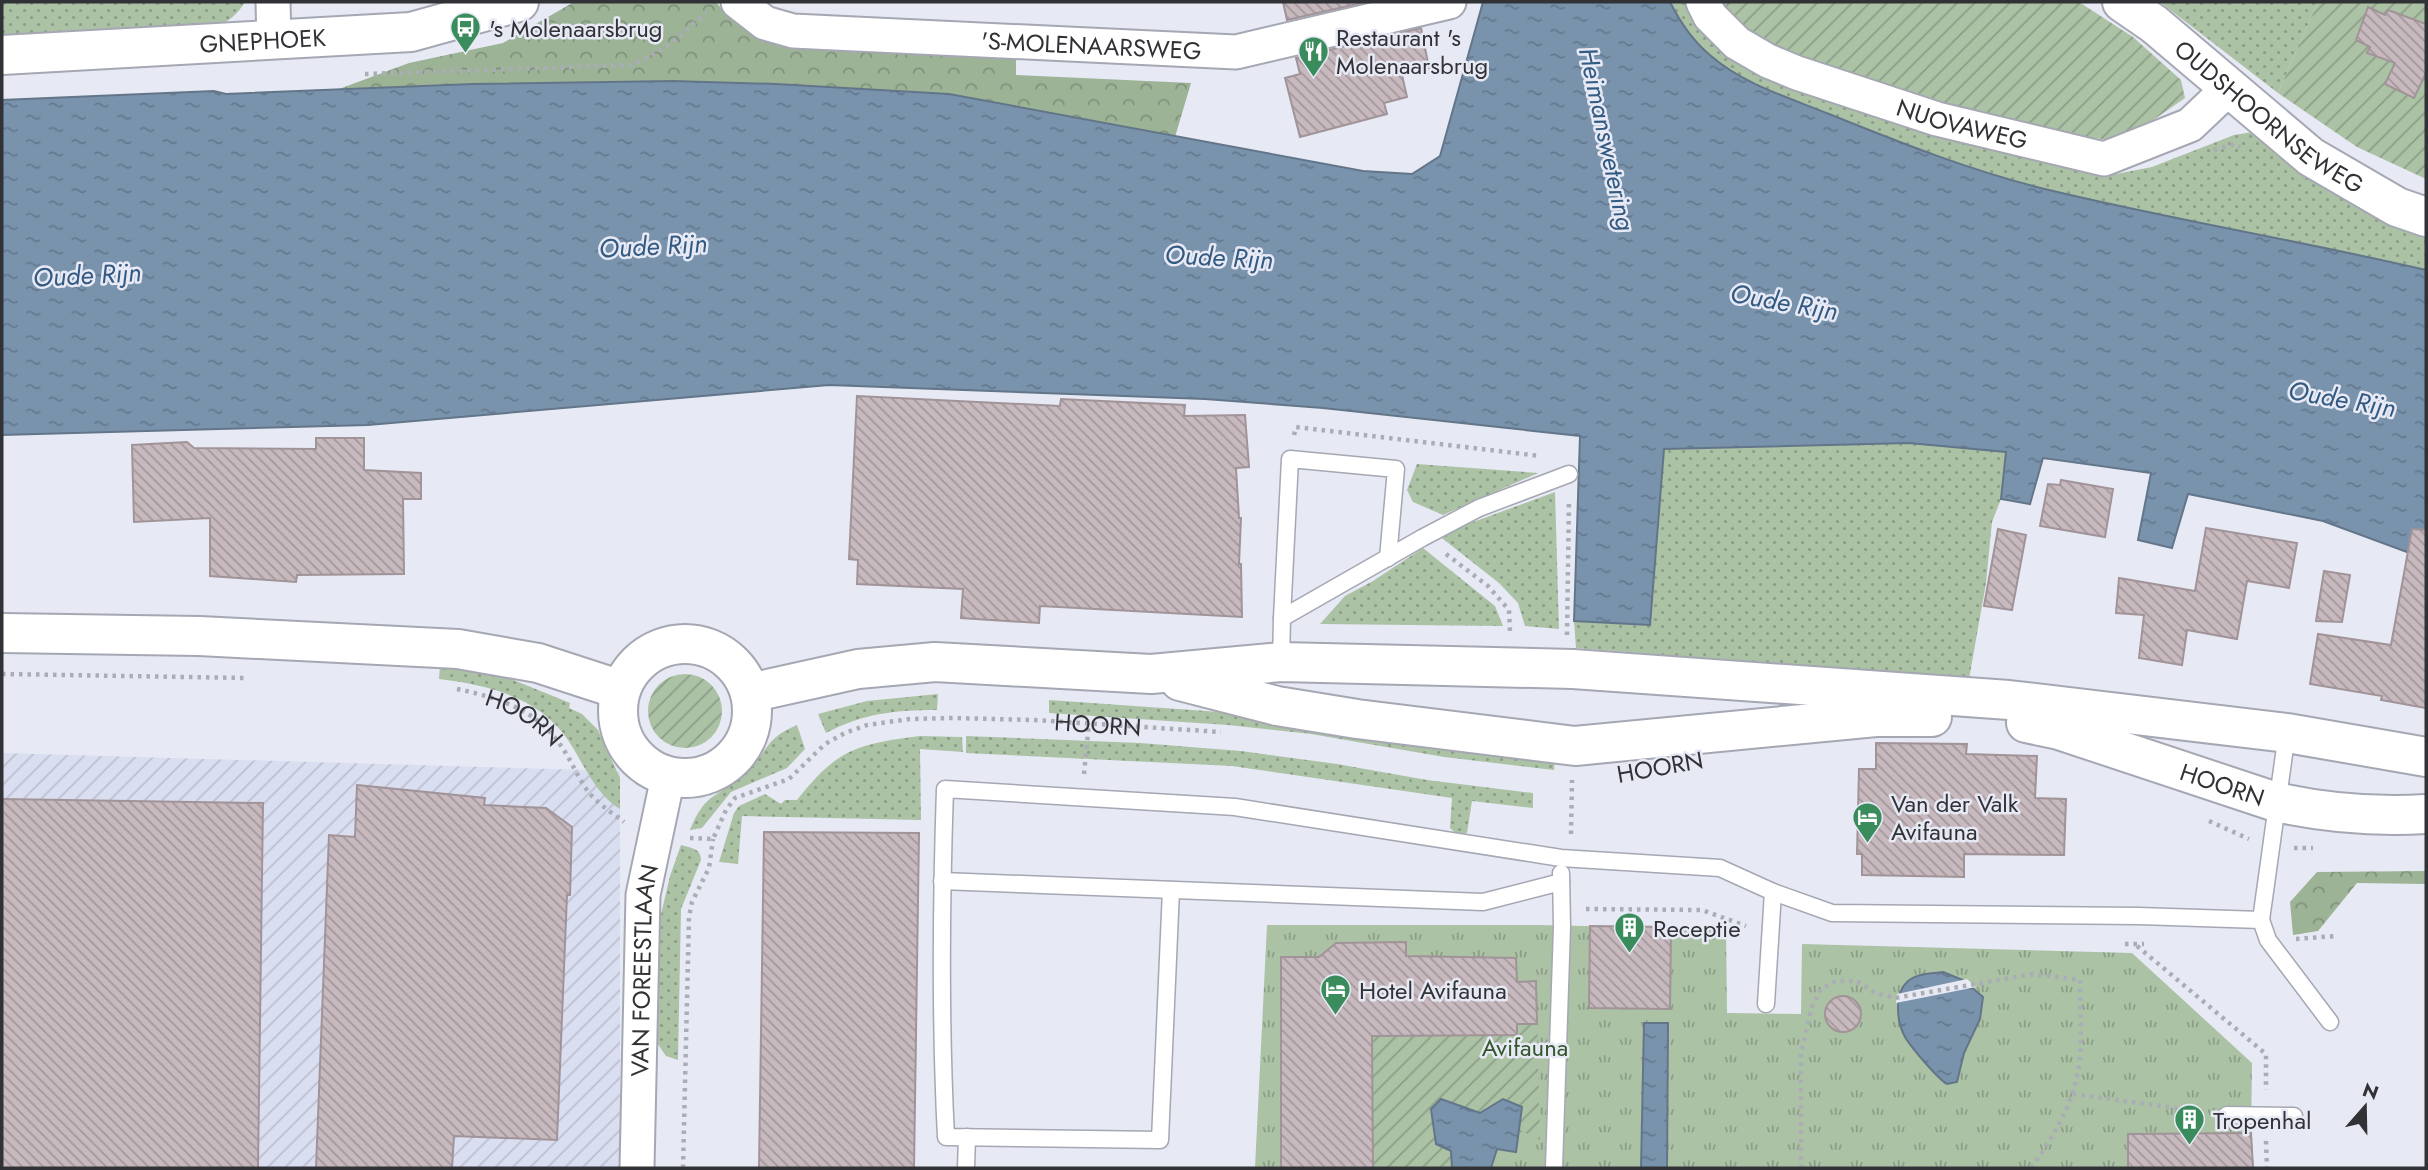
<svg xmlns="http://www.w3.org/2000/svg" width="2428" height="1170" font-family="Jost,sans-serif">
<defs>
<pattern id="industrial-furrows" width="10" height="10" patternUnits="userSpaceOnUse" patternTransform="scale(1.75)"><rect width="10" height="10" fill="#dadef1"/><path d="M-1 1l2-2M0 10L10 0M9 11l2-2" fill="none" stroke="#bcbfcf"/></pattern>
<pattern id="grass-dots" width="8" height="8" patternUnits="userSpaceOnUse" patternTransform="scale(1.75)"><rect width="8" height="8" fill="#abc2a5"/><path d="M2 2h.1M6 6h.1" fill="none" stroke="#8c9e87" stroke-width="1.8" stroke-linecap="round"/></pattern>
<pattern id="forest-crowns" width="20" height="18" patternUnits="userSpaceOnUse" patternTransform="scale(1.75)"><rect width="20" height="18" fill="#9cb396"/><path d="M2 6a3 3 0 1 1 6 0M12 15a3 3 0 1 1 6 0" fill="none" stroke="#80927b"/></pattern>
<pattern id="park-tufts" width="24" height="20" patternUnits="userSpaceOnUse" patternTransform="scale(1.75)"><rect width="24" height="20" fill="#abc2a5"/><path d="M3 7l-1-3M5 7V3M7 7l1-3M15 17l-1-3M17 17v-4M19 17l1-3" fill="none" stroke="#8c9e87"/></pattern>
<pattern id="garden-furrows" width="10" height="10" patternUnits="userSpaceOnUse" patternTransform="scale(1.75)"><rect width="10" height="10" fill="#abc2a5"/><path d="M-1 1l2-2M0 10L10 0M9 11l2-2" fill="none" stroke="#8c9e87"/></pattern>
<pattern id="water-ripples" width="26" height="14" patternUnits="userSpaceOnUse" patternTransform="scale(1.75)"><rect width="26" height="14" fill="#7993ad"/><path d="M2 4q2-2 4 0t4 0M15 11q2-2 4 0t4 0" fill="none" stroke="#64798e"/></pattern>
<pattern id="building-back-hatch" width="6" height="6" patternUnits="userSpaceOnUse" patternTransform="scale(1.75)"><rect width="6" height="6" fill="#c7b9be"/><path d="M-1 5l2 2M0 0l6 6M5-1l2 2" fill="none" stroke="#a2979b"/></pattern>
</defs>
<rect width="100%" height="100%" fill="#e7e9f5"/>
<path fill="url(#industrial-furrows)" d="M2 753 620 771V1168H2Z"/>
<g fill="url(#grass-dots)">
<path d="M2 2H245C237 15 229 21 215 27L2 39Z"/>
<path d="M1670 2H1690L2050 161 2116 174 2152 167 2234 135 2259 131 2426 230V270C2301 241 2174 220 2049 190 1974 172 1901 143 1829 114 1790 98 1743 84 1711 56 1694 42 1680 22 1670 2Z"/>
<path d="M2160 2H2318L2278 93Z"/>
<path d="M1909 443 2007 452 2001 499 1992 522 1986 583 1969 679 1576 648 1574 621 1650 625 1664 449Z"/>
<path d="M1417 464 1538 473 1443 515 1413 502 1407 490Z"/>
<path d="M1555 492 1559 629 1525 626 1518 603 1499 583 1438 535Z"/>
<path d="M1423 548 1495 606 1503 626 1320 624 1345 596 1373 581Z"/>
<path d="M440 665 501 675 570 703 569 708 582 714 598 730 620 778V809C595 794 584 764 568 740 539 697 488 685 439 679Z"/>
<path d="M938 694 937 710C896 710 864 713 826 733L818 714 867 701Z"/>
<path d="M1049 700 1263 715 1555 755 1554 770 1444 757 1311 734 1228 725 1049 713Z"/>
<path d="M797 725 805 749 787 768 731 792 702 828 690 830C706 790 719 798 746 773 768 752 764 739 797 725Z"/>
<path d="M920 736 962 737 963 752 920 749 921 820 742 816 738 864 719 862 734 813 739 806 765 794 781 804 785 800H797C837 749 857 744 920 736Z"/>
<path d="M966 736 1140 743 1241 751 1337 764 1427 780 1533 793V808L1472 801 1467 833 1458 835 1450 828 1452 798 1232 766 966 753Z"/>
<path d="M681 845C691 848 701 848 701 860L681 909 678 1060 666 1056 655 1040 659 923 670 876Z"/>
</g>
<g fill="url(#forest-crowns)">
<path d="M574 2H716L726 14 751 32 1016 54V75L1191 83 1175 137 949 94 776 84 673 81 473 84 339 89 409 63 503 43Z"/>
<path d="M2426 871V884L2357 883 2318 931 2293 935 2290 902 2317 872Z"/>
</g>
<path fill="url(#park-tufts)" d="M1267 925H1537L1726 929 1727 1013 1801 1014 1802 944 2132 953 2252 1063 2251 1133 2254 1168H1255Z"/>
<g fill="url(#garden-furrows)">
<path d="M1716 2H2079L2133 37 2181 80 2185 98 2146 125 2110 140 2061 134 2056 141 1772 54Z"/>
<path d="M2318 2H2426V179L2357 147 2278 93Z"/>
<circle cx="685" cy="711" r="37"/>
<path d="M1517 1024H1537L1540 1140 1520 1130 1521 1107 1503 1099 1481 1113 1473 1112 1458 1104 1435 1103 1431 1109 1436 1143 1451 1151 1452 1168H1373L1372 1036 1516 1035Z"/>
</g>
<g fill="url(#water-ripples)" stroke="#637689" stroke-width="2">
<path d="M1483 2H1670C1680 22 1694 42 1711 56 1743 84 1790 98 1829 114 1901 143 1974 172 2049 190 2174 220 2301 241 2426 270V559L2323 521 2188 494 2172 548 2138 540 2151 473 2043 458 2030 504 2001 499 2006 452 1909 443 1664 449 1650 625 1574 621 1580 436 1323 408 1205 399 829 385 368 425 2 435V100L214 91 226 94 473 84 673 81 776 84 949 94 1363 171 1412 174 1440 156Z"/>
<path d="M1943 972 1963 980 1983 997 1980 1019 1964 1053 1957 1082 1947 1084C1937 1078 1909 1045 1904 1035 1897 1021 1894 994 1907 982 1916 973 1931 974 1943 972Z"/>
<path d="M1644 1023H1668L1667 1168H1641Z"/>
<path d="M1441 1099 1480 1113 1503 1099 1522 1107 1516 1152 1497 1149 1491 1168H1452L1451 1151 1436 1144 1431 1109Z"/>
</g>
<path fill="#e7e9f5" d="M1967 979 1976 987 1896 1003 1897 994Z"/>
<g fill="url(#building-back-hatch)" stroke="#a19499" stroke-width="2">
<path d="M1283 2H1366L1287 20Z"/>
<path d="M2368 7 2385 15 2388 10 2426 24V73L2414 98 2385 84 2395 63 2367 53 2370 47 2356 40Z"/>
<path d="M1421 28 1429 68 1402 75 1407 97 1384 103 1387 114 1300 137 1285 78 1300 74 1296 58Z"/>
<path d="M857 396 1060 406 1061 399 1185 405 1184 416 1245 415 1249 467 1236 468 1239 518H1241L1239 564H1241L1242 617 1040 606 1039 623 961 618 963 589 857 584 858 560 849 559Z"/>
<path d="M316 438H364V470L421 473V499H403L404 574 297 575 296 582 210 576V518L134 522 132 445 187 442 194 448 316 449Z"/>
<path d="M2061 480 2113 489 2105 537 2040 526 2048 484 2060 485Z"/>
<path d="M2206 528 2297 543 2289 588 2247 581 2237 639 2187 630 2182 665 2139 658 2144 615 2116 613 2119 578 2195 591Z"/>
<path d="M1998 529 2026 535 2012 610 1984 606Z"/>
<path d="M2412 529 2426 530V708L2381 700 2382 696 2310 684 2318 634 2391 645Z"/>
<path d="M2324 571 2350 575 2342 622 2316 621Z"/>
<path d="M1876 743 1967 744 1966 754 2037 756 2035 798 2066 799 2064 855 1964 854V877L1862 875V854H1857L1859 769H1876Z"/>
<path d="M357 785 485 798 484 805 546 808 572 827 570 895H567L557 1140 454 1136 452 1168H316L329 835 355 837Z"/>
<path d="M2 799 263 803 258 1168H2Z"/>
<path d="M764 832 919 833 914 1168H759Z"/>
<path d="M1590 926 1671 927 1670 1009 1589 1008Z"/>
<path d="M1406 942V956L1516 958 1517 982 1536 981 1537 1024H1517V1035L1372 1036 1373 1168H1281V957H1319L1336 943Z"/>
<circle cx="1843" cy="1014" r="18"/>
<path d="M2251 1133 2253 1168H2128V1134Z"/>
</g>
<g fill="none" stroke-linecap="round" stroke-linejoin="round">
<defs>
<g id="service">
<path d="M1282 618 1290 459 1396 469 1388 558"/>
<path d="M1281 662 1282 618 1422 538 1479 508 1569 474"/>
<path d="M942 881 1483 902 1561 882"/>
<path d="M1171 890 1160 1140 946 1137C940 1021 941 905 945 789L1235 807 1561 858 1720 868 1773 892 1832 913 2139 916 2261 920 2287 733"/>
<path d="M2261 920 2268 940 2330 1022"/>
<path d="M1766 1004 1773 892"/>
<path d="M2227 1115 2294 1116"/>
<path d="M966 1168 967 1137"/>
<path d="M1554 1168 1562 927 1561 873"/>
</g>
<g id="minor">
<path d="M273 2 274 41"/>
<path id="s3" d="M738 2 765 23 793 31 1236 52 1449 2"/>
<path id="s4" d="M1703 2 1710 16 1737 43 1768 61 1797 73 1937 119 2104 159 2190 125 2229 88"/>
<path id="s5" d="M637 1168 643 895 668 777"/>
</g>
<g id="tertiary">
<path id="s6" d="M2122 2 2154 24 2311 157 2397 207 2426 217"/>
<path id="s7" d="M2 55 411 32 519 2"/>
</g>
<g id="primary">
<path d="M2 633 199 636 458 649 538 663 621 690"/>
<circle cx="685" cy="711" r="67"/>
<path d="M1180 681 1277 706 1357 719 1575 746 1876 717H1932"/>
<path d="M750 693 858 669 935 662 1151 674 1281 662 1573 669 2009 700 2287 733 2426 757"/>
<path id="s8" d="M2026 723 2059 730 2276 802C2326 813 2376 817 2426 814"/>
</g>
</defs>
<use href="#service" stroke="#a5a7b3" stroke-width="19"/>
<use href="#minor" stroke="#a5a7b3" stroke-width="37"/>
<use href="#tertiary" stroke="#a5a7b3" stroke-width="42"/>
<use href="#primary" stroke="#a5a7b3" stroke-width="42"/>
<g stroke="#abadb6" stroke-width="4.5" stroke-dasharray="3.5 5" stroke-linecap="butt">
<path d="M365 74 631 65C666 50 679 38 706 12"/>
<path d="M2214 150 2234 144 2240 147"/>
<path d="M1294 435 1296 427 1540 456"/>
<path d="M1446 554 1488 586 1509 610 1510 632"/>
<path d="M1567 635 1569 501"/>
<path d="M2 674 246 678"/>
<path id="s1" d="M457 689C496 697 535 709 559 743 571 759 578 779 590 794 600 805 612 813 624 822"/>
<path d="M1084 774 1089 723"/>
<path d="M2209 821 2249 839"/>
<path d="M1571 834 1572 780"/>
<path id="s2" d="M690 838 713 839 726 810 735 798 789 779 825 744 845 733 867 725 910 719 954 718 1034 720 1221 732"/>
<path d="M2294 848H2313"/>
<path d="M1586 909 1702 910 1746 926"/>
<path d="M2296 939 2336 936"/>
<path d="M2125 944H2144"/>
<path d="M2137 946 2266 1054V1090"/>
<path d="M2073 1094 2205 1112"/>
<path d="M2266 1141 2267 1168"/>
<path d="M683 1168 689 917 692 902 709 868 713 839"/>
<path d="M1801 1168V1053L1812 1007 1821 989 1836 981H1857L1875 993 1895 998 2033 974 2080 980C2080 1005 2082 1031 2080 1056 2077 1098 2055 1135 2031 1168"/>
</g>
<use href="#service" stroke="#fff" stroke-width="16"/>
<use href="#minor" stroke="#fff" stroke-width="33"/>
<use href="#tertiary" stroke="#fff" stroke-width="38"/>
<use href="#primary" stroke="#fff" stroke-width="38"/>
</g>
<defs>
<symbol id="bus-pin" viewBox="-11 -11 22 30"><path d="M0 17L-7.5 6A9.5 9.5 0 1 1 7.5 6Z" fill="#3a8c5d" stroke="#e7e9f5"/><path d="M-5-6H5V4H4V6H2V4H-2V6H-4V4H-5ZM-3.5-4V0h7V-4ZM-3.5 1.2v1.5H-2V1.2ZM2 1.2v1.5H3.5V1.2Z" fill="#fff"/></symbol>
<symbol id="restaurant-pin" viewBox="-11 -11 22 30"><path d="M0 17L-7.5 6A9.5 9.5 0 1 1 7.5 6Z" fill="#3a8c5d" stroke="#e7e9f5"/><path d="M-5-6h1v4h1v-4h1v4h1v-4h1v5L-1.5 .5V6h-2V.5L-5-1ZM5-6V6H3V1.5H1.5Q1.5-4 5-6Z" fill="#fff"/></symbol>
<symbol id="hotel-pin" viewBox="-11 -11 22 30"><path d="M0 17L-7.5 6A9.5 9.5 0 1 1 7.5 6Z" fill="#3a8c5d" stroke="#e7e9f5"/><path d="M-6-4.5h1.5V1H6V5H4.5V3h-9V5H-6ZM-4 0a1.8 1.8 0 1 1 3.6 0ZM.5 0V-2.5h3Q6-2.5 6 0Z" fill="#fff"/></symbol>
<symbol id="building-pin" viewBox="-11 -11 22 30"><path d="M0 17L-7.5 6A9.5 9.5 0 1 1 7.5 6Z" fill="#3a8c5d" stroke="#e7e9f5"/><path d="M-4-6H4V6H1V3H-1V6H-4ZM-2.5-4.3h1.7v1.8h-1.7ZM.8-4.3h1.7v1.8H.8ZM-2.5-1h1.7V.8h-1.7ZM.8-1h1.7V.8H.8Z" fill="#fff"/></symbol>
</defs>
<g fill-rule="evenodd">
<use href="#bus-pin" x="448" y="10" width="35" height="47"/>
<use href="#restaurant-pin" x="1296" y="34" width="35" height="47"/>
<use href="#hotel-pin" x="1850" y="800" width="35" height="47"/>
<use href="#building-pin" x="1612" y="910" width="35" height="47"/>
<use href="#hotel-pin" x="1318" y="972" width="35" height="47"/>
<use href="#building-pin" x="2172" y="1102" width="35" height="47"/>
</g>
<g text-anchor="middle" dominant-baseline="central" stroke-width="5" stroke-linejoin="round" paint-order="stroke">
<g font-size="24" fill="#313236" stroke="#e7e9f5" text-anchor="start">
<text x="489" y="28">'s Molenaarsbrug</text>
<text x="1336" y="37">Restaurant 's<tspan x="1336" dy="28">Molenaarsbrug</tspan></text>
<text x="1891" y="803">Van der Valk<tspan x="1891" dy="28">Avifauna</tspan></text>
<text x="1653" y="928">Receptie</text>
<text x="1359" y="990">Hotel Avifauna</text>
<text x="2213" y="1120">Tropenhal</text>
</g>
<g font-size="24" fill="#313236" stroke="#e7e9f5">
<text stroke="none"><textPath href="#s7" startOffset="261">GNEPHOEK</textPath></text>
<text stroke="none"><textPath href="#s3" startOffset="362">'S-MOLENAARSWEG</textPath></text>
<text stroke="none"><textPath href="#s6" startOffset="187">OUDSHOORNSEWEG</textPath></text>
<text stroke="none"><textPath href="#s4" startOffset="294">NUOVAWEG</textPath></text>
<text stroke="none"><textPath href="#s1" startOffset="74">HOORN</textPath></text>
<text stroke="none"><textPath href="#s2" startOffset="455">HOORN</textPath></text>
<text transform="translate(1660 767) rotate(-10)">HOORN</text>
<text stroke="none"><textPath href="#s8" startOffset="206">HOORN</textPath></text>
<text stroke="none"><textPath href="#s5" startOffset="198">VAN FOREESTLAAN</textPath></text>
</g>
<g font-size="24" fill="#33562b" stroke="#e7e9f5">
<text x="1525" y="1047">Avifauna</text>
</g>
<g font-size="26" font-style="italic" fill="#325a82" stroke="#e7e9f5">
<text transform="translate(1607 139) rotate(78)">Heimanswetering</text>
<text transform="translate(653 246) rotate(-3)">Oude Rijn</text>
<text transform="translate(1219 257) rotate(3)">Oude Rijn</text>
<text transform="translate(87 275) rotate(-3)">Oude Rijn</text>
<text transform="translate(1784 302) rotate(10)">Oude Rijn</text>
<text transform="translate(2342 399) rotate(10)">Oude Rijn</text>
</g>
</g>
<rect width="2428" height="1170" fill="none" stroke="#313236" stroke-width="7"/>
<g transform="translate(2365 1107) rotate(20)" stroke="#e7e9f5" stroke-width="5" paint-order="stroke">
<path d="M0-5L12 26L0 18L-12 26Z" fill="#313236"/>
<text y="-10" font-size="19" font-weight="bold" text-anchor="middle" fill="#313236">N</text>
</g>
</svg>
